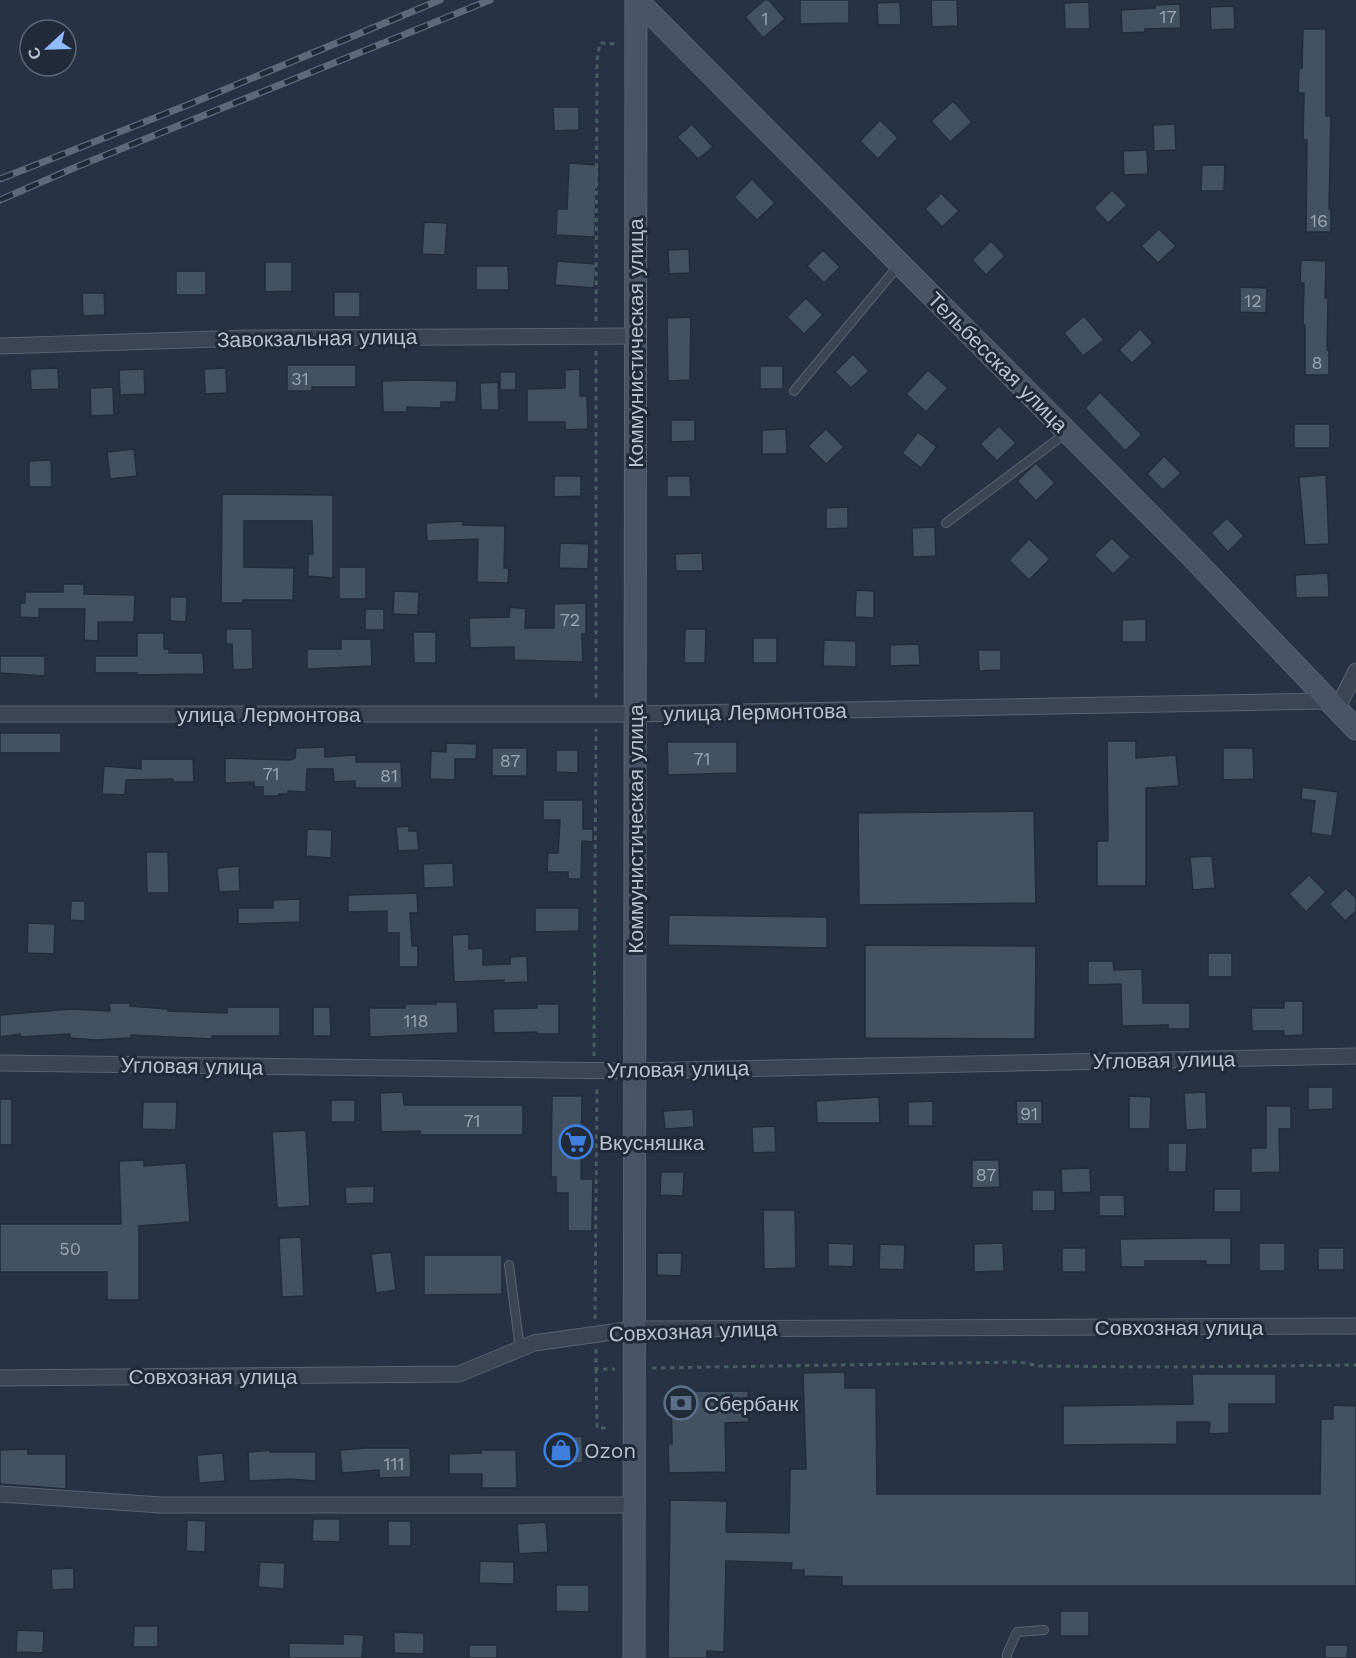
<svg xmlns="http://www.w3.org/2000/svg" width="1356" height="1658" font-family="'Work Sans',sans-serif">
<rect width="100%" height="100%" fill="#273344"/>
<g fill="#425263" stroke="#222c3b" stroke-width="1.5">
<path d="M764 0H769L785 19 763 38 745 17Z"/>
<path d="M800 0H849V23L800 24Z"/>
<path d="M931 0H957L958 26 932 27Z"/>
<path d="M900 2 901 25H878L877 3Z"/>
<path d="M1089 2 1090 29H1065L1064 3Z"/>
<path d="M1180 4 1181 28 1145 29V32L1122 33 1121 10 1155 8V5Z"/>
<path d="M1234 6 1235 29 1211 30 1210 7Z"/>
<path d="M1303 29H1326V116H1331L1329 209H1331V232H1306L1307 140H1303L1304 93H1298L1299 68H1302Z"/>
<path d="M953 101 972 122 950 142 931 121Z"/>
<path d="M553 107H579V130L554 131Z"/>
<path d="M880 120 898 138 878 159 860 141Z"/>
<path d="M692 124 713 147 698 159 677 137Z"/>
<path d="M1175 124 1176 150 1154 151 1153 125Z"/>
<path d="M1147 150 1148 174 1124 175 1123 151Z"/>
<path d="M569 163 599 165 598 189H596L595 237 556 235 557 209H567Z"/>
<path d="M1202 165H1225L1224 191H1201Z"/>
<path d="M752 179 775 203 757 220 734 197Z"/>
<path d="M1112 190 1127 205 1108 223 1094 208Z"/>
<path d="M941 193 959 211 942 227 925 209Z"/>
<path d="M424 222 447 223 445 255 422 254Z"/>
<path d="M1159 229 1176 246 1158 263 1141 246Z"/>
<path d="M991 241 1005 256 986 275 972 260Z"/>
<path d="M689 249 690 273 669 274 668 250Z"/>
<path d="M823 250 840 267 824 283 807 266Z"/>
<path d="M1301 260 1326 261 1325 298H1328L1327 350H1329V375H1305V325H1303L1304 283H1300Z"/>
<path d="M557 261 596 264 594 288 555 285Z"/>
<path d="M265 262H292V291L265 292Z"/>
<path d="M476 266H508L509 290H476Z"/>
<rect x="176" y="271" width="30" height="24"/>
<path d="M1240 287 1267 288 1266 313 1240 312Z"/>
<rect x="334" y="292" width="26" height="25"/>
<path d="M82 293H104L105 315 83 316Z"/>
<path d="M806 298 823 315 804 334 787 317Z"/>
<path d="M1084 316 1104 340 1083 356 1064 333Z"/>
<path d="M691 317 690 380 668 381 667 318Z"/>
<path d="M1140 329 1153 343 1132 363 1119 350Z"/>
<path d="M853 354 869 371 851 388 835 372Z"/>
<path d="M287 365H356V387H312V391H287Z"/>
<rect x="760" y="366" width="23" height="23"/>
<path d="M58 368 59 389 31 390 30 369Z"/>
<path d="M226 368 227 393 205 394 204 369Z"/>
<path d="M144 369 145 394 120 395 119 370Z"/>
<path d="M580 369V396H587L588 429 565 430V422H527V389L565 388V370Z"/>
<path d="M928 370 948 388 926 412 906 394Z"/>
<rect x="500" y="372" width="16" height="18"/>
<path d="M415 380 457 381 456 402H441V408L407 407V412H383L382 381Z"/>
<path d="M498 382 499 410H481L480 383Z"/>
<path d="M113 387 114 415 91 416 90 388Z"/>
<path d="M1100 392 1142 435 1125 451 1085 408Z"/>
<path d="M671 420H695V441L671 442Z"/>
<rect x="1294" y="424" width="36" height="24"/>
<path d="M999 426 1016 443 997 461 980 444Z"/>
<path d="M786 429 787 454H762V430Z"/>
<path d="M826 429 844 447 826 464 808 446Z"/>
<path d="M918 432 937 447 921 468 902 453Z"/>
<path d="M134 449 137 476 110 479 107 452Z"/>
<path d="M1164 456 1181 473 1163 490 1147 474Z"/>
<path d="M51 460 52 487H29V461Z"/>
<path d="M1036 463 1055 483 1036 501 1017 481Z"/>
<path d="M1326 475 1329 544 1305 545 1299 477Z"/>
<path d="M554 476H581V496L554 497Z"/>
<path d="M667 476H690L691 497H667Z"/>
<path d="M222 494 333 495V578L308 576V554H313L312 521H244V567L294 568 293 600H243V603H221Z"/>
<path d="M848 507V528L826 529V508Z"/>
<path d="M1227 518 1244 536 1228 552 1211 533Z"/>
<path d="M463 521V525L505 526 504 568H509L508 583 477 582 478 539 427 541 426 523Z"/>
<path d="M935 527 936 556 913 557 912 528Z"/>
<path d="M1112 538 1131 557 1113 574 1094 555Z"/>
<path d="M1029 539 1050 559 1029 580 1009 560Z"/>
<path d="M560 543 589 544 588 569 559 568Z"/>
<path d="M702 553 703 571H676L675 554Z"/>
<rect x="339" y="567" width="27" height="32"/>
<path d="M1328 573 1329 597 1296 598 1295 575Z"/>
<path d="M63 584H84V594L135 595 134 622H98V641L84 640 85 609H39V618L20 617V603H25V592H63Z"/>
<path d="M856 590 874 591V618L855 617Z"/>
<path d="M394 591 419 592 418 615 393 614Z"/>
<path d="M170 597H187L186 622 170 621Z"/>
<path d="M586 603V634H582L583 662 514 660V647L470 648 469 618 509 617 510 607 526 609 525 628H554V604Z"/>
<rect x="365" y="609" width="19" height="21"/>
<path d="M1146 619V642H1122V620Z"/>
<path d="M226 629H252L253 669 233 670 232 644H226Z"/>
<path d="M685 629H706L705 663H684Z"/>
<path d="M413 632H436V663H414Z"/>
<path d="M137 633H164V649H169V653H203L204 674 137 675V673H95V656H137Z"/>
<rect x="753" y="638" width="24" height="25"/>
<path d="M341 639H371L372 666 307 669V649H341Z"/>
<path d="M824 640 856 641V667L823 666Z"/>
<path d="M919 644 920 665 890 666V645Z"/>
<path d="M978 650H1001V670L979 671Z"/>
<path d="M0 656H45V676L0 673Z"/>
<rect x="0" y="733" width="61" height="20"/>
<path d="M1107 741H1136V758L1176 755 1179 786 1146 788V886H1097V841H1108Z"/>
<path d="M667 742H737V773L668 775Z"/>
<path d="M446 743 477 744 476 759H455V780L430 779 431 751 446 752Z"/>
<path d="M325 747V757L356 755V762H401L402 788H355V781L334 782 333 769H307L306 792 288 791V794H279V796H263V787H254V782L225 783V758L290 760 295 758 296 748Z"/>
<rect x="492" y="748" width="35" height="28"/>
<path d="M1223 748H1253L1254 779 1223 780Z"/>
<path d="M556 750H578V773L556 772Z"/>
<path d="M141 759H193L194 782H173V779L126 780 125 795 102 794 104 766 141 769Z"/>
<path d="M1302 787 1338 792 1332 836 1311 833 1315 801 1301 799Z"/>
<path d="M543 800H583V829H593V842L582 841 581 879H568V872H547L548 853H558L560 820H543Z"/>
<path d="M1034 811 1036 903 859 905 858 813Z"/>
<path d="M409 826V831H417L419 850 398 851 396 827Z"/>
<path d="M307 829 332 830 331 858 306 856Z"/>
<path d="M146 852H168L169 893H147Z"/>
<path d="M1212 856 1215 888 1193 890 1190 857Z"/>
<path d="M453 863 454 887 424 888 423 864Z"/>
<path d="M239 866 240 891 219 892 217 868Z"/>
<path d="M1309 875 1326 892 1306 912 1289 894Z"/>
<path d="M1346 888 1356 898V911L1345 921 1329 904Z"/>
<path d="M417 893 418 913H410L412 946H418V967H399V933H387V911L348 912V895Z"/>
<path d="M300 899V922L238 924V908H273V900Z"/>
<path d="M71 901H85V921L70 920Z"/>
<path d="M535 908H579V931L535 932Z"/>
<path d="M669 915 827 917V948L668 945Z"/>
<path d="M28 923 55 924 54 954 27 953Z"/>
<path d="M469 934V949L483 948V965L510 964V957L527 956 528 982 504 983V980L454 982 452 935Z"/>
<path d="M865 945 1036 946 1035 1039 865 1038Z"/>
<rect x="1208" y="953" width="24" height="24"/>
<path d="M1088 961H1113L1114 970 1142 969 1143 1003H1190V1029H1168V1025L1122 1026 1121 984 1088 985Z"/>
<path d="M1284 1001H1303V1035L1284 1036V1031H1252L1251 1008H1284Z"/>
<path d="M436 1002H457L458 1033 370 1037 369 1008H405V1004H436Z"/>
<path d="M109 1003H130V1006L168 1009V1011L227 1013V1007H280V1036H212V1039L131 1035V1038L96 1040 70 1038V1034L21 1037 20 1034 0 1037V1015L71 1009 110 1011Z"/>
<path d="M537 1004H559V1034H537V1032L494 1033 493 1009 537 1008Z"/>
<path d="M313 1007H330L331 1036H313Z"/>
<path d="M1308 1087H1333V1109L1308 1110Z"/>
<path d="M403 1092 404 1105H523V1135H420V1131L381 1132 380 1093Z"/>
<path d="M1206 1092 1207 1129 1186 1130 1184 1093Z"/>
<path d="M552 1096H582L581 1179H593L592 1231H568V1193H556V1177H551Z"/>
<path d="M1129 1096 1151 1097 1150 1129H1129Z"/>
<path d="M879 1097 880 1123H817L816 1101Z"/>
<rect x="0" y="1099" width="12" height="46"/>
<rect x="331" y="1100" width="24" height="22"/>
<path d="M933 1101V1126H908V1102Z"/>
<path d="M1016 1101H1042V1124H1017Z"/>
<path d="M143 1102H177L176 1130 142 1129Z"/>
<path d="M1266 1106H1291V1129H1279L1280 1172 1251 1173V1148H1266Z"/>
<path d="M693 1109 694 1127 665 1129 663 1111Z"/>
<path d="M775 1126 776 1152 753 1153 752 1127Z"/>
<path d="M306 1130 310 1206 277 1208 272 1132Z"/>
<path d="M1168 1143H1187L1186 1172H1168Z"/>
<path d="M144 1160V1166L186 1163 190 1222 139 1226V1300H107V1272H0V1224H121L119 1161Z"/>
<path d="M972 1160H999L1000 1187 972 1188Z"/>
<path d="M1090 1168 1091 1192 1062 1193 1061 1169Z"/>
<path d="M661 1172H684L683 1196 660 1195Z"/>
<path d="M374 1186V1203L346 1204 345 1187Z"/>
<rect x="1214" y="1189" width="27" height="23"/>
<rect x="1032" y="1190" width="23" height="21"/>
<path d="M1099 1195H1124L1125 1216H1099Z"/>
<path d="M763 1210H795L796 1268 764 1269Z"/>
<path d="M301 1237 304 1296 282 1297 279 1238Z"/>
<path d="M1194 1238H1231V1265H1206V1261H1145V1267H1121L1120 1239Z"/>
<path d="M828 1243 854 1244 853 1267 828 1266Z"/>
<path d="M1003 1243 1004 1271 974 1272V1244Z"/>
<rect x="1259" y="1243" width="26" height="28"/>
<path d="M880 1244 905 1245 904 1270 879 1269Z"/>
<rect x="1062" y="1248" width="24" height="24"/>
<rect x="1318" y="1248" width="26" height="22"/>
<path d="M391 1252 396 1290 376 1293 371 1254Z"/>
<path d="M657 1253H682L681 1276 657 1275Z"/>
<path d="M424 1255H502V1294L424 1295Z"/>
<path d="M845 1372V1388H876L877 1494H1320L1321 1419H1333V1405L1356 1406V1586H842V1577L804 1576V1570H791L792 1563 726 1561 724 1652 707 1651V1658H668L670 1500 727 1501 726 1532 789 1533 790 1469H806L803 1373Z"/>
<path d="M1192 1374H1276V1404H1229V1433L1209 1434 1210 1422H1177V1444L1063 1445V1406L1193 1404Z"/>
<path d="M671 1391H748L749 1422 725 1423 726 1472 669 1473 668 1444H672Z"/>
<path d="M582 1436 583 1463H553L554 1438Z"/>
<path d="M366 1448H410L411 1477 379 1478V1470L342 1473 340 1450Z"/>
<path d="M28 1449V1454H66V1489L0 1484V1450Z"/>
<path d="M270 1450V1452H316V1481L291 1479 249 1481 248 1452Z"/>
<path d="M481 1450H516L517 1488H482V1474H449V1454L481 1453Z"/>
<path d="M223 1453 225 1481 199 1483 197 1455Z"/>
<path d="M313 1519H340V1542L312 1541Z"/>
<path d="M187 1520 206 1521 205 1552 186 1551Z"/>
<rect x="388" y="1521" width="23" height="25"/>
<path d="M546 1522 548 1552 519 1554 517 1524Z"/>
<path d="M480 1561 514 1562V1584L479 1583Z"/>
<path d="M260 1562 285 1563 284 1589 258 1587Z"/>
<path d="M74 1568V1589L52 1590 51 1569Z"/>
<path d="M556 1585H589V1612L556 1611Z"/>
<rect x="1060" y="1611" width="29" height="25"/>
<path d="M134 1626H158V1647H133Z"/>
<path d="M17 1630 44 1631 43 1653 16 1652Z"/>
<path d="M394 1632 424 1633V1654L394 1653Z"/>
<path d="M343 1634 364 1635 362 1658H289V1643L343 1644Z"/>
<rect x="469" y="1645" width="28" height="13"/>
<path d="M1325 1645H1348L1347 1658H1325Z"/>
</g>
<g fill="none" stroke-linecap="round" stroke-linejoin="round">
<defs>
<g id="lane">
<path d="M794 391 899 265"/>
<path d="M946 523 1066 433"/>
<path d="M509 1265 520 1349"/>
<path d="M1007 1658V1654L1017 1632 1044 1630"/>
</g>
<g id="street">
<path d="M0 346 249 338 635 336"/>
<path d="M1337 709 1356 671"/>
<path d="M0 714H635L1330 701"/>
<path d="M0 1063 634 1071 1356 1056"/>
<path d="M0 1378 459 1374 534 1343 634 1329 1356 1326"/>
<path d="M0 1494 161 1505H634"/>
</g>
<g id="secondary">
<path d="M637 0 1191 556 1356 729"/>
<path d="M634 1658 636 0"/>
</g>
</defs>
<use href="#lane" stroke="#5a6371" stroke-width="10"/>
<use href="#street" stroke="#5a6371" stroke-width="17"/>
<use href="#secondary" stroke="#5a6371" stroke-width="23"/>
<g stroke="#475f61" stroke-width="3" stroke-dasharray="4.5 4.5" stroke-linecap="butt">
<path d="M596 321 597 60 600 43 619 44"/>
<path d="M596 351V699"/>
<path d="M594 1056 596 729"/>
<path d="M595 1319 597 1086"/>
<path d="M596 1349V1369H615"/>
<path d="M652 1368 1020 1362 1039 1366 1167 1367 1356 1365"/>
<path d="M596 1369 597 1428H606"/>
</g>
<use href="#lane" stroke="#3b4554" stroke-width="8"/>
<use href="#street" stroke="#3b4554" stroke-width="15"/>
<use href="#secondary" stroke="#495467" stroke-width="21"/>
<defs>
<g id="rail">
<path d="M0 179 190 104 440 0"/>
<path d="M0 200 76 167 490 0"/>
</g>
</defs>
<use href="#rail" stroke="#5d6a7b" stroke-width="7"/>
<use href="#rail" stroke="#202a39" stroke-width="4.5" stroke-dasharray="14" stroke-linecap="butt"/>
</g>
<defs>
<symbol id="supermarket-ring" viewBox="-11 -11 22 22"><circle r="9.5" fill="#202a39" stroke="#3f7fe0" stroke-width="1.5"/><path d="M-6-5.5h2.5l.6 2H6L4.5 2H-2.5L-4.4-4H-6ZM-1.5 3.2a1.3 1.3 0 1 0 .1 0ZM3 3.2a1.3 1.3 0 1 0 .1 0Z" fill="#3f7fe0"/></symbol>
<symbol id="bank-ring" viewBox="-11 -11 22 22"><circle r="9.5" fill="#202a39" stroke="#5c6f8a" stroke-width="1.5"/><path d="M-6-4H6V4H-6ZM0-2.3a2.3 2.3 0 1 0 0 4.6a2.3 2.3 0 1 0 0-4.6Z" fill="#5c6f8a"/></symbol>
<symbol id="shop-ring" viewBox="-11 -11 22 22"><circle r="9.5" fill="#202a39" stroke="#3f7fe0" stroke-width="1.5"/><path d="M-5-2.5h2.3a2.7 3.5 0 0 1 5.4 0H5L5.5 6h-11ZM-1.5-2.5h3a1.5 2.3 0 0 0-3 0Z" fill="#3f7fe0"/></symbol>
</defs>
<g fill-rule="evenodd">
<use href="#supermarket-ring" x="557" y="1123" width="38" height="38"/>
<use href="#bank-ring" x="662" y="1384" width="38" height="38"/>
<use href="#shop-ring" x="542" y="1431" width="38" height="38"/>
</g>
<g text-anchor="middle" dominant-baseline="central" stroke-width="6" stroke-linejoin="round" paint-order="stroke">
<g font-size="18" fill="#9ba5b2">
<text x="1168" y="16">17</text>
<text x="765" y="18">1</text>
<text x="1319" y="220">16</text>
<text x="1253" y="300">12</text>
<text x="1317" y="362">8</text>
<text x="300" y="378">31</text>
<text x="570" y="619">72</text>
<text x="702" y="758">71</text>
<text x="510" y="760">87</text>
<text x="271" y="773">71</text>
<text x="389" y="775">81</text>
<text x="416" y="1020">118</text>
<text x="1029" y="1113">91</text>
<text x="472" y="1120">71</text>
<text x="986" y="1174">87</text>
<text x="70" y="1248">50</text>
<text x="394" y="1463">111</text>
</g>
<g font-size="21" fill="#b9c1cd" stroke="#202a39">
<text transform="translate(317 338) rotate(-1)">Завокзальная улица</text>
<text transform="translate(635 343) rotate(-90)">Коммунистическая улица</text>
<text transform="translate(998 362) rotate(45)">Тельбесская улица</text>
<text transform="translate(755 712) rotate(-1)">улица Лермонтова</text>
<text x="269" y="714">улица Лермонтова</text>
<text transform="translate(635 829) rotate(-90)">Коммунистическая улица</text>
<text transform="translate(1164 1060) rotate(-1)">Угловая улица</text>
<text transform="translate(192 1066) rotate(1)">Угловая улица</text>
<text transform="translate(678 1069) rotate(-1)">Угловая улица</text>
<text x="1179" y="1327">Совхозная улица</text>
<text transform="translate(693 1331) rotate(-2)">Совхозная улица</text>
<text x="213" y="1376">Совхозная улица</text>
</g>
<g font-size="21" fill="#b9c1cd" stroke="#202a39" text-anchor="start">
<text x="599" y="1142">Вкусняшка</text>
<text x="704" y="1403">Сбербанк</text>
<text x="584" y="1450">Ozon</text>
</g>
</g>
<g transform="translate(48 48) rotate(248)"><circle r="28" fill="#202a39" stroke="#5d6674" stroke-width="1.5"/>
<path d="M0-4.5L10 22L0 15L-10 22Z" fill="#90bafb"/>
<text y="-9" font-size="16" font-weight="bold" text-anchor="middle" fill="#b9c1cd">С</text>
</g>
</svg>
